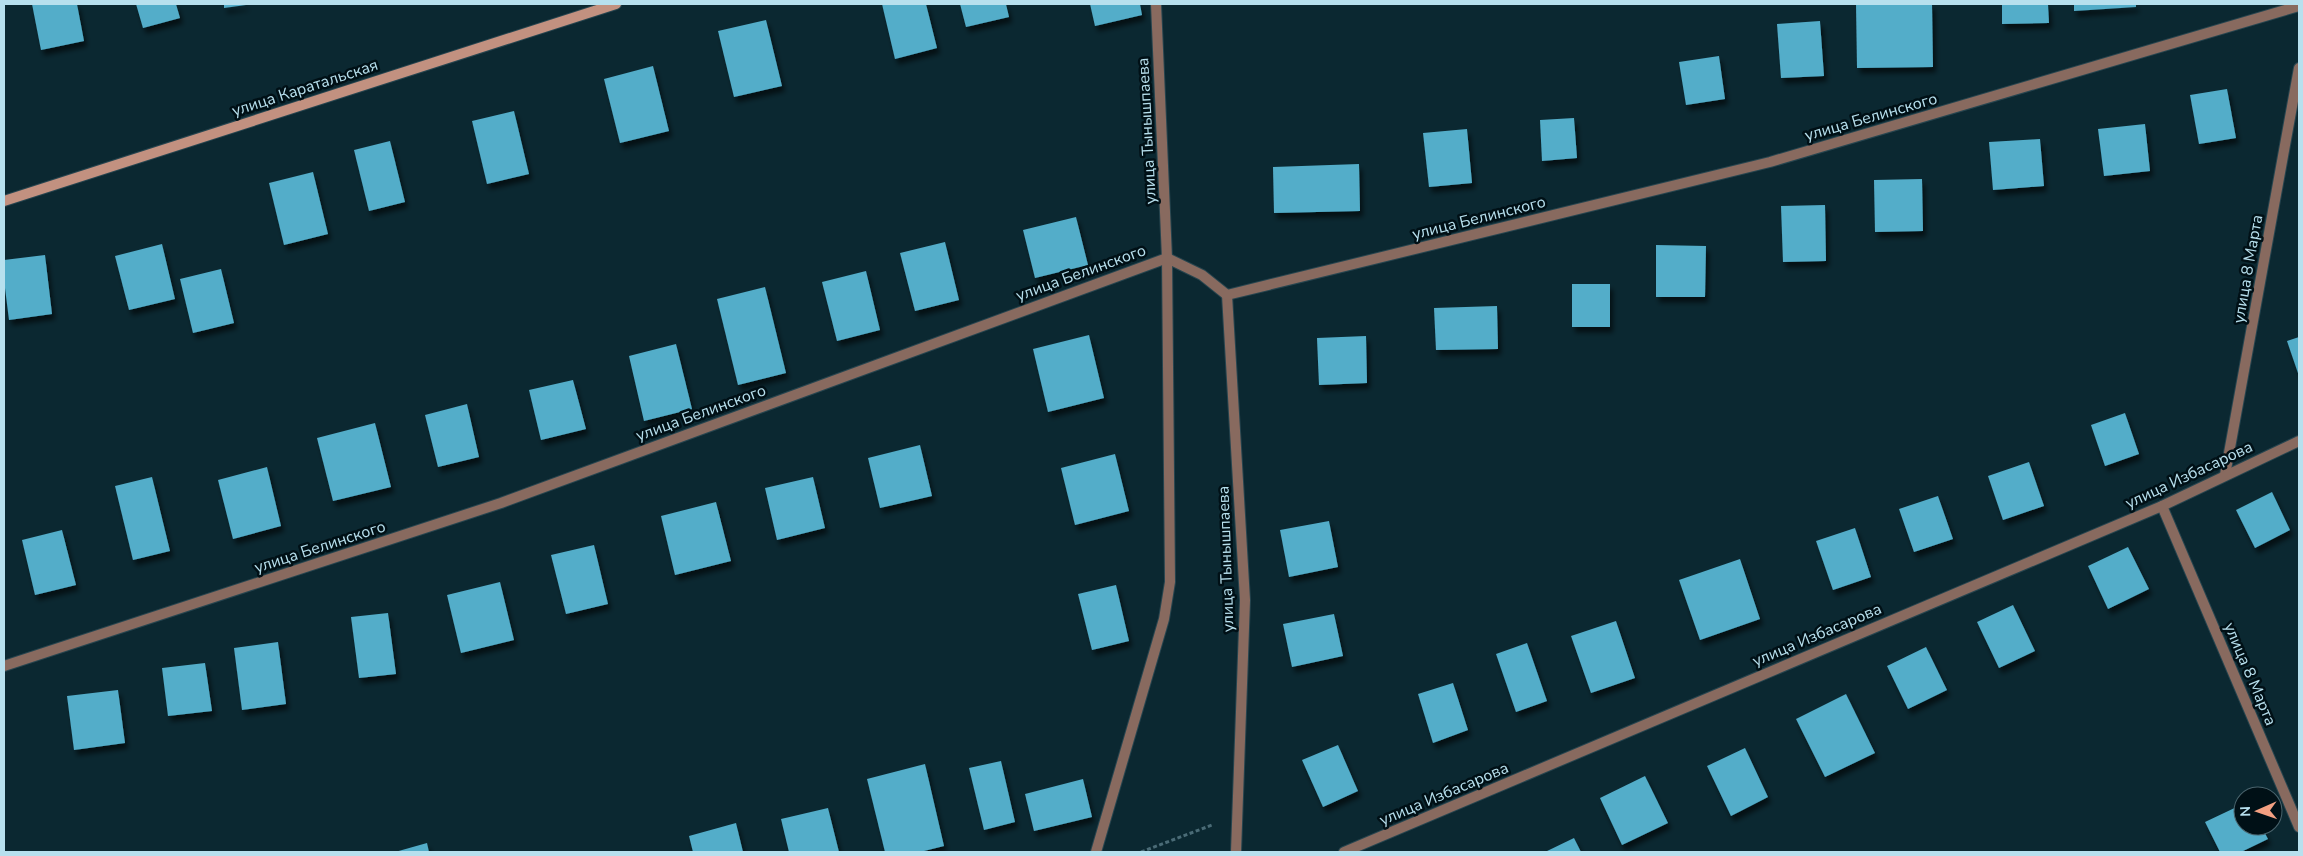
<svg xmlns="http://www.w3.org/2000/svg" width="2303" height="856" font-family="'Nunito Sans',sans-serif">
<defs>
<filter id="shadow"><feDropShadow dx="3" dy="5.5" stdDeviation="2.5" flood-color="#0009"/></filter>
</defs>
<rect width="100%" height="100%" fill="#0b2831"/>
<g fill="#53adc9" filter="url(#shadow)">
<path d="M32 4H77L84 41 41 50Z"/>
<path d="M136 4H176L180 18 143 28Z"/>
<path d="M224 4H246V5L224 8Z"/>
<path d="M882 4H926L937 48 895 59Z"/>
<path d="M960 4H1006L1009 17 966 27Z"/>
<path d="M1090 4H1140L1142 15 1095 26Z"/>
<path d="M1856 4H1932L1933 67 1857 68Z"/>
<path d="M2002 4H2048L2049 23 2002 24Z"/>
<path d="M2074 4H2136V7L2074 11Z"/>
<path d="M766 20 782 86 734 97 718 31Z"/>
<path d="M1820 21 1824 76 1781 78 1777 24Z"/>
<path d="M1719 56 1725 99 1686 105 1679 62Z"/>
<path d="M653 66 669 131 620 143 604 79Z"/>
<path d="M2227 89 2236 138 2199 144 2190 95Z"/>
<path d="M514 111 529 174 487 184 472 121Z"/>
<path d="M1574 118 1577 158 1542 161 1540 120Z"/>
<path d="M2145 124 2150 171 2104 176 2098 129Z"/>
<path d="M1467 129 1472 183 1429 187 1423 133Z"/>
<path d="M2040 139 2044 186 1993 190 1989 142Z"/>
<path d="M390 141 405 202 369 211 354 150Z"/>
<path d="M1359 164 1360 211 1274 213 1273 167Z"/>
<path d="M313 172 328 234 284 245 269 183Z"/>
<path d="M1922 179 1923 231 1875 232 1874 180Z"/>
<path d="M1825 205 1826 261 1783 262 1781 206Z"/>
<path d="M1076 217 1088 265 1035 278 1023 230Z"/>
<path d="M945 242 959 300 915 311 900 253Z"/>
<path d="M162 244 175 299 129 310 115 256Z"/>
<path d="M1656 245 1706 246 1705 297H1656Z"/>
<path d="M45 255 52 314 9 320 4 280V260Z"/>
<path d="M221 269 234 323 193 333 180 279Z"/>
<path d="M866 271 880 330 837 341 822 282Z"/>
<rect x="1572" y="284" width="38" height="43"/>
<path d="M765 287 786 373 738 385 717 299Z"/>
<path d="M1497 306 1498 349 1436 350 1434 308Z"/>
<path d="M1089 335 1104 398 1048 412 1033 349Z"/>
<path d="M1366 336 1367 383 1319 385 1317 338Z"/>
<path d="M2299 337V376L2287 341Z"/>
<path d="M676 344 692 409 644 421 629 356Z"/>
<path d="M573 380 586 429 541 440 529 390Z"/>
<path d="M467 404 479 457 438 467 425 415Z"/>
<path d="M2125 413 2139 454 2105 466 2091 425Z"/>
<path d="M375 423 391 487 333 501 317 438Z"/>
<path d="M920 445 932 496 880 508 868 458Z"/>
<path d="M1115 454 1129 511 1075 525 1061 468Z"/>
<path d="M2029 462 2044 506 2003 520 1988 476Z"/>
<path d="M267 467 281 526 233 539 218 480Z"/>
<path d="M152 477 170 551 133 560 115 486Z"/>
<path d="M813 477 825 528 777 540 765 488Z"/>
<path d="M2272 492 2290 530 2255 548 2236 510Z"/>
<path d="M1938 496 1953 539 1914 552 1899 509Z"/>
<path d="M716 502 731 561 675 575 661 516Z"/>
<path d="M1329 521 1338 567 1289 577 1280 530Z"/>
<path d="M1855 528 1871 577 1833 590 1816 541Z"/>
<path d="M62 530 76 585 35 595 22 540Z"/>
<path d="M594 545 608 604 566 614 551 555Z"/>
<path d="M2128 547 2149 589 2108 609 2088 566Z"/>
<path d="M1740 559 1760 619 1700 640 1679 580Z"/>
<path d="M500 582 514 640 461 653 447 595Z"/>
<path d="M1116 585 1129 641 1092 650 1078 594Z"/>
<path d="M2013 605 2035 651 1999 668 1977 622Z"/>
<path d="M388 613 396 674 359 678 351 617Z"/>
<path d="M1334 614 1343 656 1292 667 1283 624Z"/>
<path d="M1616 621 1635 678 1591 693 1571 636Z"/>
<path d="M278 642 286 704 242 710 234 648Z"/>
<path d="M1527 643 1547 701 1516 712 1496 654Z"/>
<path d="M1926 647 1947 690 1908 709 1887 666Z"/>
<path d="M205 663 212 711 168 716 162 668Z"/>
<path d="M1453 683 1468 730 1433 743 1418 694Z"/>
<path d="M118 690 125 743 74 750 67 696Z"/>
<path d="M1846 694 1875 753 1825 777 1796 719Z"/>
<path d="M1338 745 1358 791 1323 807 1302 760Z"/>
<path d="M1745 748 1768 797 1731 816 1707 766Z"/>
<path d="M1001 761 1015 822 984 830 969 768Z"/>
<path d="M925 764 944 846 920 852H885L867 779Z"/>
<path d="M1645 776 1668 823 1622 845 1600 798Z"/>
<path d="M1083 779 1092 817 1034 831 1025 794Z"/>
<path d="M2243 804V826H2261L2268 839 2241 852H2220L2205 822Z"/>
<path d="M828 808 839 852H789L781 819Z"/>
<path d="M736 823 743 852H693L689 836Z"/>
<path d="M1574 838 1581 852H1545Z"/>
<path d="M427 843 429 852H395Z"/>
</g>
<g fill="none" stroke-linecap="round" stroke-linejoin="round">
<defs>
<g id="street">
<path d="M1227 295 1245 600 1236 852"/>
<path d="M2225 475 2299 68"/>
<path d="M2162 506 2299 827"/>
<path d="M4 666 501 503 1167 258 1202 275 1227 295 1770 162 2299 6"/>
<path d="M1096 852 1164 619 1170 582 1167 258 1156 4"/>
<path d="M1344 852 2162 506 2299 441"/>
</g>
<path id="secondary" d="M4 201 616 4"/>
</defs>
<use href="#street" stroke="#27454f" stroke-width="12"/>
<use href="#secondary" stroke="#27454f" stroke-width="12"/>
<path stroke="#4a6b76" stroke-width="3" stroke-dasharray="4 2.5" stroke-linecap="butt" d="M1141 852 1212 825"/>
<use href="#street" stroke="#886a5f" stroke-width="10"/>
<use href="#secondary" stroke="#c29180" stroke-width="10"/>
</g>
<g text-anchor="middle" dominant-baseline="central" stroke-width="5" stroke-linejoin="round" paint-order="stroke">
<g font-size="16" fill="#b7e0ee" stroke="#001016">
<text transform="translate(305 88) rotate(-18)">улица Каратальская</text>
<text transform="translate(1871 117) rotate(-16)">улица Белинского</text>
<text transform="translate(1147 131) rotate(-93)">улица Тынышпаева</text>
<text transform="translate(1479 218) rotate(-14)">улица Белинского</text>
<text transform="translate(2248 269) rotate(-80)">улица 8 Марта</text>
<text transform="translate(1081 273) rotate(-20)">улица Белинского</text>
<text transform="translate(701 413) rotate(-20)">улица Белинского</text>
<text transform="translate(2189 475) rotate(-25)">улица Избасарова</text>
<text transform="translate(320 547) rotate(-18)">улица Белинского</text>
<text transform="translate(1226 559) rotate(-92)">улица Тынышпаева</text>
<text transform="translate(1817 635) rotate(-23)">улица Избасарова</text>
<text transform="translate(2250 674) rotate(67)">улица 8 Марта</text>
<text transform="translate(1444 794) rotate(-23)">улица Избасарова</text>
</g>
</g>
<rect width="2303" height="856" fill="none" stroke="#b7e0ee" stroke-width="10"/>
<g transform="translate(2258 811) rotate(268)"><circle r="24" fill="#001016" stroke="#49636c"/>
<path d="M0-4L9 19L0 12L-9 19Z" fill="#f3a082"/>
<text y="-8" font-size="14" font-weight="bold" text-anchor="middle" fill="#b7e0ee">N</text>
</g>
</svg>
